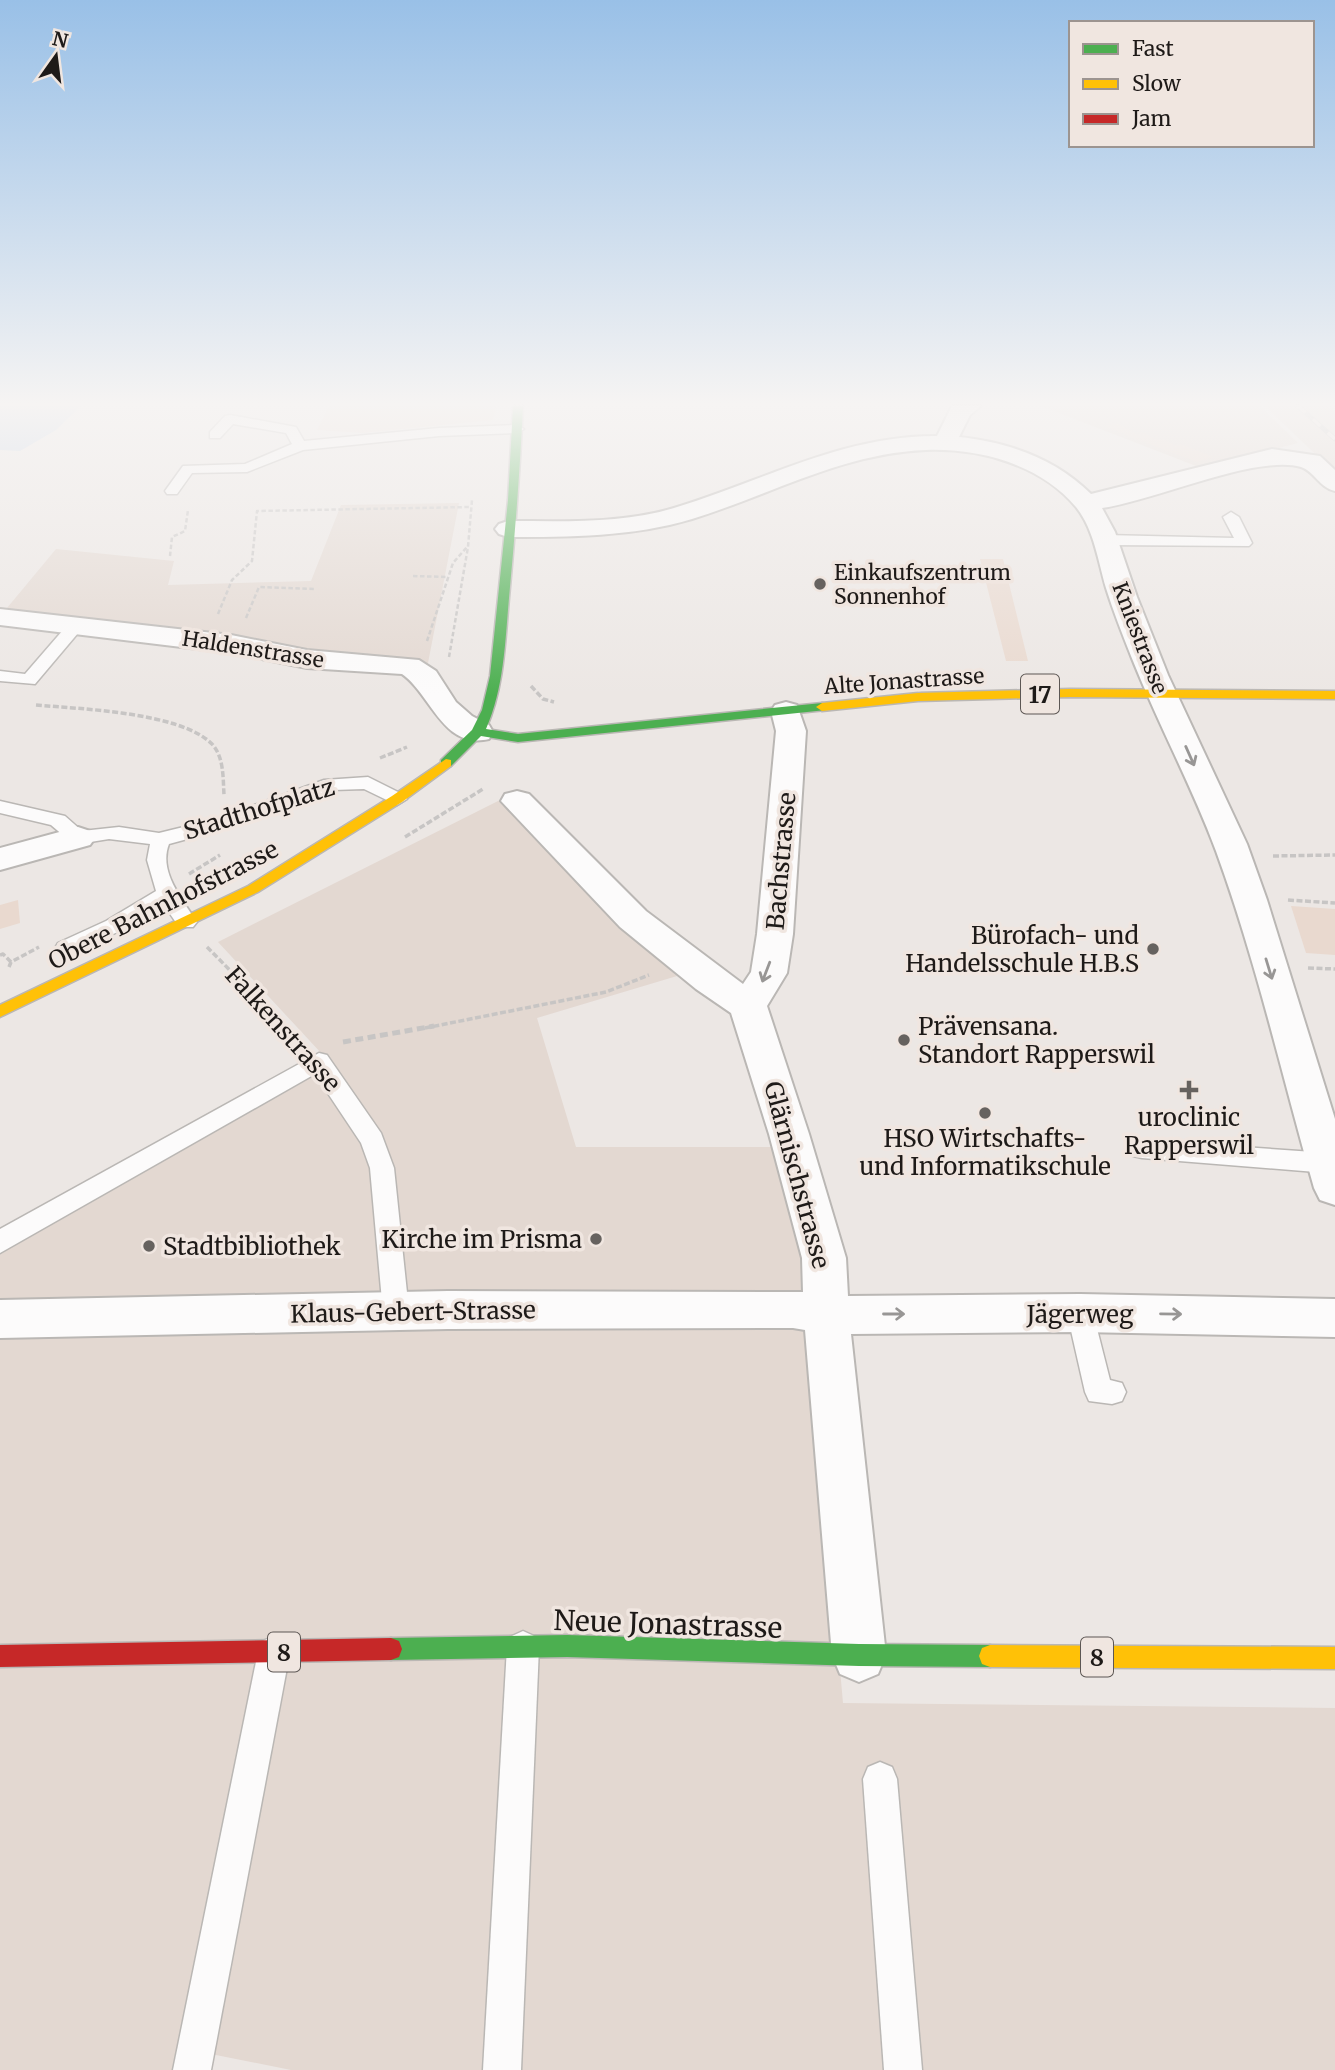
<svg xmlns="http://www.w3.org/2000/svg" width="1335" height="2070" font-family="Merriweather,serif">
<rect width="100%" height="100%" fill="#ece7e4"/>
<g fill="#e3d8d1">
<path d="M1041 406H1260L1298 443 1201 468Z"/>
<path d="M1265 406H1329L1335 411V473Z"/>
<path d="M459 503 428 663 340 659 2 614 56 549 174 561 168 585 311 581 341 505Z"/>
<path d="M502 799 677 976 537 1018 576 1147H773L802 1240 843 1703 1335 1708V2070H291L211 2054 205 2070H0V1233L322 1054 218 942Z"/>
</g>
<g fill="#e9d9cf">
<path d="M329 406H496L493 420 363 433 317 430Z"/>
<path d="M1116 423 1137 434 1144 433 1156 440 1163 439 1175 445 1181 444 1213 457 1197 462 1130 437 1106 426Z"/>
<path d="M980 559H1003L1028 661H1006Z"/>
<path d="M18 900 20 923 0 929V905Z"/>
<path d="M1291 906 1335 909V955L1306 953Z"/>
</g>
<path fill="#c2d2e6" d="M0 406H81L56 430 20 451 0 450Z"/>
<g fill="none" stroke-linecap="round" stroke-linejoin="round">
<defs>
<g id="lane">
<path d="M230 415 296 427 304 441 439 428 517 425 524 429 517 433 439 436 303 450 247 472 192 473 177 494H167L165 491 183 466 245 464 292 444 286 433 233 424 220 438H210V432L225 416Z"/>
<path d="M1231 512 1239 517 1252 543 1249 546 1105 545 1097 540 1105 535 1234 538 1223 517Z"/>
<path d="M76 621 84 626 35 684 0 681V671L25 674 70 622Z"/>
<path d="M368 777 404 795 407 799 397 805 364 789 333 790 224 829 169 844C158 872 183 900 197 922L193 927H179L164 905 120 931 66 955 58 953 55 948 58 943 106 921 156 891 147 860 150 844 109 839 78 844 71 842 51 825 0 813V801L65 816 82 831 119 827 159 833 212 820 324 780Z"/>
<path d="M319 1053 327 1055 381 1133 394 1168 409 1312 405 1320 396 1323 387 1320 383 1312 370 1168 361 1143 315 1074 0 1253V1229Z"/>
<path d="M1142 1140 1328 1153 1335 1156V1170L1328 1173 1142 1158 1133 1156 1130 1149 1133 1142Z"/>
<path d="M1080 1302 1089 1305 1093 1313 1110 1380 1122 1383 1126 1392 1122 1401 1112 1404 1089 1401 1085 1392 1067 1313 1071 1305Z"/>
<path d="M523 1631 534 1636 539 1647 521 2070H483L507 1647 512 1636Z"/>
<path d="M274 1636 285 1641 290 1652 211 2070H173L258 1652 263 1641Z"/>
<path d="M880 1762 892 1767 897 1779 922 2070H884L863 1779 868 1767Z"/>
</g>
<g id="street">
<path d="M952 406H981L970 415 959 437C1008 442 1056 459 1091 494L1272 449 1320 456 1335 470V491C1320 488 1314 471 1301 467 1257 454 1153 501 1102 508L1115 532 1137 597 1168 675 1247 844 1267 900 1335 1119V1205L1320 1200 1314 1188C1282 1076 1256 960 1216 851 1191 784 1157 722 1131 656 1122 633 1113 611 1106 588 1098 561 1094 529 1076 507 1041 465 980 448 926 450 843 453 770 495 692 519 632 537 570 537 508 537L499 534 495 529 499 524 508 521C563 521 621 524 674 508 761 482 843 435 937 436Z"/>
<path d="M0 609 231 635 307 650 419 660 436 671 456 702 472 716 489 725 493 732 489 739C443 750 431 694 402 674L307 668 231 653 0 625Z"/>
<path d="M786 702 797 705 806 731 793 934 787 973 767 1006 809 1134 846 1258 848 1296 1080 1294 1335 1299V1337L1080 1332 851 1334 886 1655 878 1674 859 1682 840 1674 832 1655 805 1330 793 1328 448 1329 0 1338V1300L448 1291 803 1292 802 1258 769 1134 731 1013 696 989 620 927 501 801 505 794 517 791 529 794 646 911 743 984 751 972 757 934 776 731 771 711 775 705Z"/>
<path d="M78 827 90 831 95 838 90 845 0 870V848Z"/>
</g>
<g id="fast">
<path d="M513 406H523C520 470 515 534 509 598 505 643 504 688 486 729L518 734 822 703 826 704V710L518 742 481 736 451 766H441V760L472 730 482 710 490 676 508 500Z"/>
<path d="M567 1635 859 1644 990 1645 998 1648 1001 1656 998 1664 990 1667 859 1666 567 1657 391 1660 383 1657 380 1649 383 1641 391 1638Z"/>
</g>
<g id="slow">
<path d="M1070 689 1335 691V699L1070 697 918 701 822 711 816 707 822 703 918 693Z"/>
<path d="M446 759 451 760V766L402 802 258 892 0 1017V1005L248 886 392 796Z"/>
<path d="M990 1645 1335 1647V1669L990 1667 982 1664 979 1656 982 1648Z"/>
</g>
<path id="jam" d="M391 1638 399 1641 402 1649 399 1657 391 1660 0 1667V1645Z"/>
</defs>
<use href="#lane" stroke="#bab7b4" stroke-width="3"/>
<use href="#street" stroke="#bab7b4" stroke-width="4"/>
<use href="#fast" stroke="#bab7b4" stroke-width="3"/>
<use href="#slow" stroke="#bab7b4" stroke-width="3"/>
<use href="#jam" stroke="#bab7b4" stroke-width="3"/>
<g stroke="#c7c5c4" stroke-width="2.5" stroke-dasharray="4.5 2.5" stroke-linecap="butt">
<path d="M170 556 172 537 185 531 188 510"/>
<path d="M413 576 448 577"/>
<path d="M218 614 232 580 252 561 257 511 470 507"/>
<path d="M246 618 259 587 316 589"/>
<path d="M427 641 453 563 467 547"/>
<path d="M449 657 468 547 472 500"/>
</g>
<g stroke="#c7c5c4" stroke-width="3.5" stroke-dasharray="6 2.5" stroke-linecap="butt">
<path d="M531 686 543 699 554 702"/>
<path d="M36 705C80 709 180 712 212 744 224 757 223 778 224 795"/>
<path d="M380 758 407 747"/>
<path d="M405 837 483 789"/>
<path d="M1273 856 1335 855"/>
<path d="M189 874 220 855"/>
<path d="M1288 900 1335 903"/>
<path d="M207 947 287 1028"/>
<path d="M0 955 3 954 11 962"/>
<path d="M9 967 11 962 39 947"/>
<path d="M1308 968 1335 969"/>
<path d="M425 1028 606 992 649 975"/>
</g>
<g stroke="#c7c5c4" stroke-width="5" stroke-dasharray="8 4.5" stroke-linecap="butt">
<path d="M286 1026 299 1040"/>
<path d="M343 1042 434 1026"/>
</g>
<use href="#lane" fill="#fcfbfb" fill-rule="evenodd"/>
<use href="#street" fill="#fcfbfb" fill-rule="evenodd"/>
<use href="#fast" fill="#4caf50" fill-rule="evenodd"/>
<use href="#slow" fill="#ffc107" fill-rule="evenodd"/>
<use href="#jam" fill="#c62828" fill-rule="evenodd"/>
<defs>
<path id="rail" d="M1298 406 1335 439"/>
</defs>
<use href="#rail" stroke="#bfbdbc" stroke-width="5"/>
<use href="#rail" stroke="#f0e6e0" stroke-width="3.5" stroke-dasharray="10" stroke-linecap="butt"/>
</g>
<defs><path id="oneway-shaft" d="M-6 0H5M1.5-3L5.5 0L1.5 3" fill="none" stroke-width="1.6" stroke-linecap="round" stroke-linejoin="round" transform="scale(1.75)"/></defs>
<g stroke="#989695">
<use href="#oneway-shaft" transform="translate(1190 756) rotate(66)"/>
<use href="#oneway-shaft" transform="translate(1269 969) rotate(73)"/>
<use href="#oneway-shaft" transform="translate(766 972) rotate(111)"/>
<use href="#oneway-shaft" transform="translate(894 1314)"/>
<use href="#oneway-shaft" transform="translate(1171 1314) rotate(1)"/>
</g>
<linearGradient id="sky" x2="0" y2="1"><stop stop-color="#99c0e7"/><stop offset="0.58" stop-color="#f6f4f3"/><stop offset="1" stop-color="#f6f4f3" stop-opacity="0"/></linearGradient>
<rect width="1335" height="696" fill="url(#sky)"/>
<g fill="#66625f" stroke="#f0e6e0" stroke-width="2.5">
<circle cx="820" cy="584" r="7"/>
<circle cx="1153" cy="949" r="7"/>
<circle cx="904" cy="1040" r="7"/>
<path d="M1185.5 1079.5h7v7h7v7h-7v7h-7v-7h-7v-7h7z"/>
<circle cx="985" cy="1113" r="7"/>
<circle cx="596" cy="1239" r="7"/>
<circle cx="149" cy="1246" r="7"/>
</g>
<g text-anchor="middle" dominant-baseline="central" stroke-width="7" stroke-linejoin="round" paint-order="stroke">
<g font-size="21" fill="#1e1a18" stroke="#f0e6e0" text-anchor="start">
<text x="834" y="572">Einkaufszentrum<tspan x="834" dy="24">Sonnenhof</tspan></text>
</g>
<g font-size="21" fill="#1e1a18" stroke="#f0e6e0">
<text transform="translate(1140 638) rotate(69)">Kniestrasse</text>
<text transform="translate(253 649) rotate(9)">Haldenstrasse</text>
<text transform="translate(904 681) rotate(-4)">Alte Jonastrasse</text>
</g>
<g fill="#f0e6e0" stroke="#5d5754" stroke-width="2">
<rect x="1021" y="674.5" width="38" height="39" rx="5"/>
<rect x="268" y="1632.5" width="32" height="39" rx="5"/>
<rect x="1081" y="1637.5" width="32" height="39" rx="5"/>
</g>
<g font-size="23" font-weight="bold" fill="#1e1a18">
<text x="1040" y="694">17</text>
<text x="284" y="1652">8</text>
<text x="1097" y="1657">8</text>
</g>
<g font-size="24" fill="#1e1a18" stroke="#f0e6e0">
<text transform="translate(259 809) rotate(-17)">Stadthofplatz</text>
<text transform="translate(781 861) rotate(-85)">Bachstrasse</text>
<text transform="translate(163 905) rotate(-27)">Obere Bahnhofstrasse</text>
<text transform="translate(283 1029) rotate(48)">Falkenstrasse</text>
<text transform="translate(797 1175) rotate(75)">Glärnischstrasse</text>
<text transform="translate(413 1312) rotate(-1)">Klaus-Gebert-Strasse</text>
<text x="1080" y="1314">Jägerweg</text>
</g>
<g font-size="24" fill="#1e1a18" stroke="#f0e6e0" text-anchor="end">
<text x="1139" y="935">Bürofach- und<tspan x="1139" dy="28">Handelsschule H.B.S</tspan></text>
<text x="918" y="1026" text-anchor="start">Prävensana.<tspan x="918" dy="28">Standort Rapperswil</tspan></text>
<text x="1189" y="1117" text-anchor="middle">uroclinic<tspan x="1189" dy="28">Rapperswil</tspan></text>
<text x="985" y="1138" text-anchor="middle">HSO Wirtschafts-<tspan x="985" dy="28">und Informatikschule</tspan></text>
<text x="582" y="1239">Kirche im Prisma</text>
<text x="163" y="1246" text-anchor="start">Stadtbibliothek</text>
</g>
<g font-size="28" fill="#1e1a18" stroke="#f0e6e0">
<text transform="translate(668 1624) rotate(2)">Neue Jonastrasse</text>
</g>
</g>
<rect x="1069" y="21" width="245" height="126" fill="#f0e6e0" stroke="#9c9490" stroke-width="2"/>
<rect x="1083" y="44" width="35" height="10" fill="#4caf50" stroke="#9c9490" stroke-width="2"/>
<text x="1132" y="56" font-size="21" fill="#1e1a18">Fast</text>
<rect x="1083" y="79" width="35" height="10" fill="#ffc107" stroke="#9c9490" stroke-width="2"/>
<text x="1132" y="91" font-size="21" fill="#1e1a18">Slow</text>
<rect x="1083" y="114" width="35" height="10" fill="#c62828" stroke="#9c9490" stroke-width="2"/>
<text x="1132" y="126" font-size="21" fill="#1e1a18">Jam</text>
<g transform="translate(56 56) rotate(14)" stroke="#f0e6e0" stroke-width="5" paint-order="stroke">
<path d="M0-5L12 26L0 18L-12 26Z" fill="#1e1a18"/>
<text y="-10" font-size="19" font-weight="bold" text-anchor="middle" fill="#1e1a18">N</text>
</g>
</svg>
